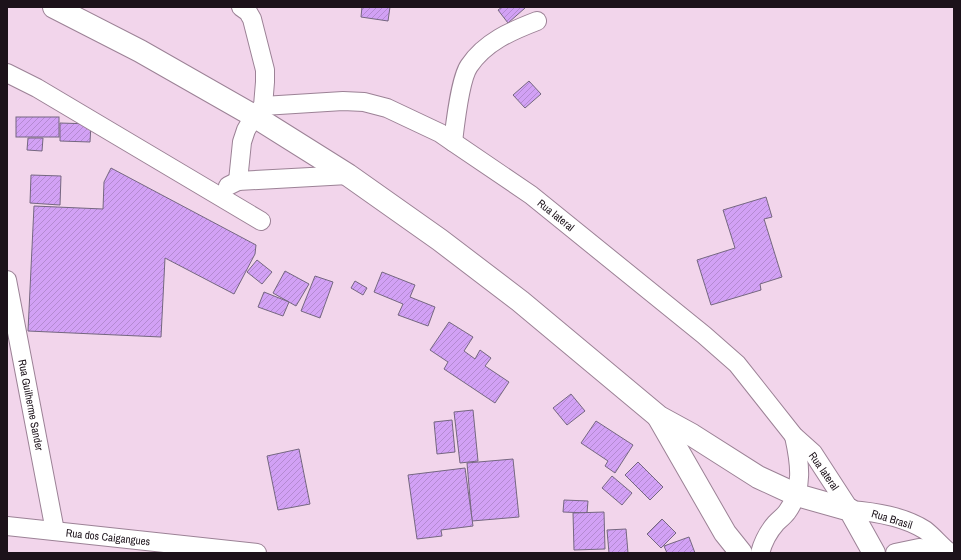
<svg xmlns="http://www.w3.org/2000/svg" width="961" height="560" font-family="'Archivo Narrow',sans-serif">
<defs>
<pattern id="building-hatch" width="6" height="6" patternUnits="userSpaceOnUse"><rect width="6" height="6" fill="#d2a1f5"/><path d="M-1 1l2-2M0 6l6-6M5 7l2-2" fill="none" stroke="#b48ad1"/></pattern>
</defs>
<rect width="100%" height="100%" fill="#f2d5eb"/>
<g fill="url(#building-hatch)" stroke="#756780">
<path d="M362 7H390L388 21 361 17Z"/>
<path d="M502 7H524L525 8 508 23 498 10Z"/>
<path d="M529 81 541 94 525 108 513 95Z"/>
<rect x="16" y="117" width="43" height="20"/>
<path d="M60 123 91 124 90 142 60 141Z"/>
<path d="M28 138H43L42 151 27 150Z"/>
<path d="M111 168 256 245 255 254 234 294 165 258 161 337 28 331 34 206 103 209 104 182Z"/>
<path d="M31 175 61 176 60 205 30 203Z"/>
<path d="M766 197 772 217 764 219 782 277 760 284 761 290 711 305 697 260 735 248 723 210Z"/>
<path d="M257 260 272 272 262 284 247 272Z"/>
<path d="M285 271 309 284 296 306 273 293Z"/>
<path d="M382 272 415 285 410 297 435 307 428 326 398 315 403 304 374 292Z"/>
<path d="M315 276 333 282 320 318 301 311Z"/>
<path d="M355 281 367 288 363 295 351 288Z"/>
<path d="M264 292 289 302 283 316 258 307Z"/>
<path d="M449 322 473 337 464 351 475 359 480 350 491 358 485 366 509 382 495 403 444 369 448 362 430 350Z"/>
<path d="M571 394 585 411 567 425 553 408Z"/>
<path d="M473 410 478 461 460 463 454 412Z"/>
<path d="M452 420 455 452 437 454 434 422Z"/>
<path d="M596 421 633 445 615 473 605 466 608 461 581 443Z"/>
<path d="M299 449 310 504 278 510 267 456Z"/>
<path d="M513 459 519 517 472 521 467 463Z"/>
<path d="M638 462 663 487 650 500 625 475Z"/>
<path d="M465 468 473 526 441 530 442 536 417 539 408 475Z"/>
<path d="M612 476 632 493 622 505 602 488Z"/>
<path d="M564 500 588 501 587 513 563 512Z"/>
<path d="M604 512 605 549 574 550 573 513Z"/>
<path d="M662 519 676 533 661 548 647 534Z"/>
<path d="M626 529 628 553H609L607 530Z"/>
<path d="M689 537 695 553H667L664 546Z"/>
</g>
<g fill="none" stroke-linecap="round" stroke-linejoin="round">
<defs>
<g id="minor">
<path d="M7 73 37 88 261 221"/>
<path d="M263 106 343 101 364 102 387 108 440 133 453 142 531 195 704 335 737 364 794 436 813 453 850 510C875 512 903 516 925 530 934 537 941 546 950 553"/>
<path d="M453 142C455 125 460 79 469 66 485 42 511 31 537 21"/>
<path d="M238 181 242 142 246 130 254 116 263 106 265 82V70L252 19 248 12 241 7"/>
<path d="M228 186 238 181 348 175"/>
<path d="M7 280 55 531"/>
<path d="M7 526 257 553"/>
<path d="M760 553C763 542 768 532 776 523 779 520 784 516 787 512 804 489 800 463 794 436"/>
<path d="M895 553 919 548 949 552"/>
</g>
<g id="major">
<path d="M54 7 140 51 254 116 348 175 440 240 520 301 659 417 692 435 758 477 797 495 850 510 874 553"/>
<path d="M659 418 725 533 741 553"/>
</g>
</defs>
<use href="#minor" stroke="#9c8296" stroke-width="20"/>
<use href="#major" stroke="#9c8296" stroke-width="24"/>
<use href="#minor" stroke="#fff" stroke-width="18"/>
<use href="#major" stroke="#fff" stroke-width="22"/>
</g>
<g text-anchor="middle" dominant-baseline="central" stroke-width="3.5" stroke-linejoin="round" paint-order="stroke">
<g font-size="11" fill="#1c121a" stroke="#fff">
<text transform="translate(556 215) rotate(39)">Rua lateral</text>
<text transform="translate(31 405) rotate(79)">Rua Guilherme Sander</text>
<text transform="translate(824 471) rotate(55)">Rua lateral</text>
<text transform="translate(892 519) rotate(17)">Rua Brasil</text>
<text transform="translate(108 537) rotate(6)">Rua dos Caigangues</text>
</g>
</g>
<rect width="961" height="560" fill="none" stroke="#1c121a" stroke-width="16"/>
</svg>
